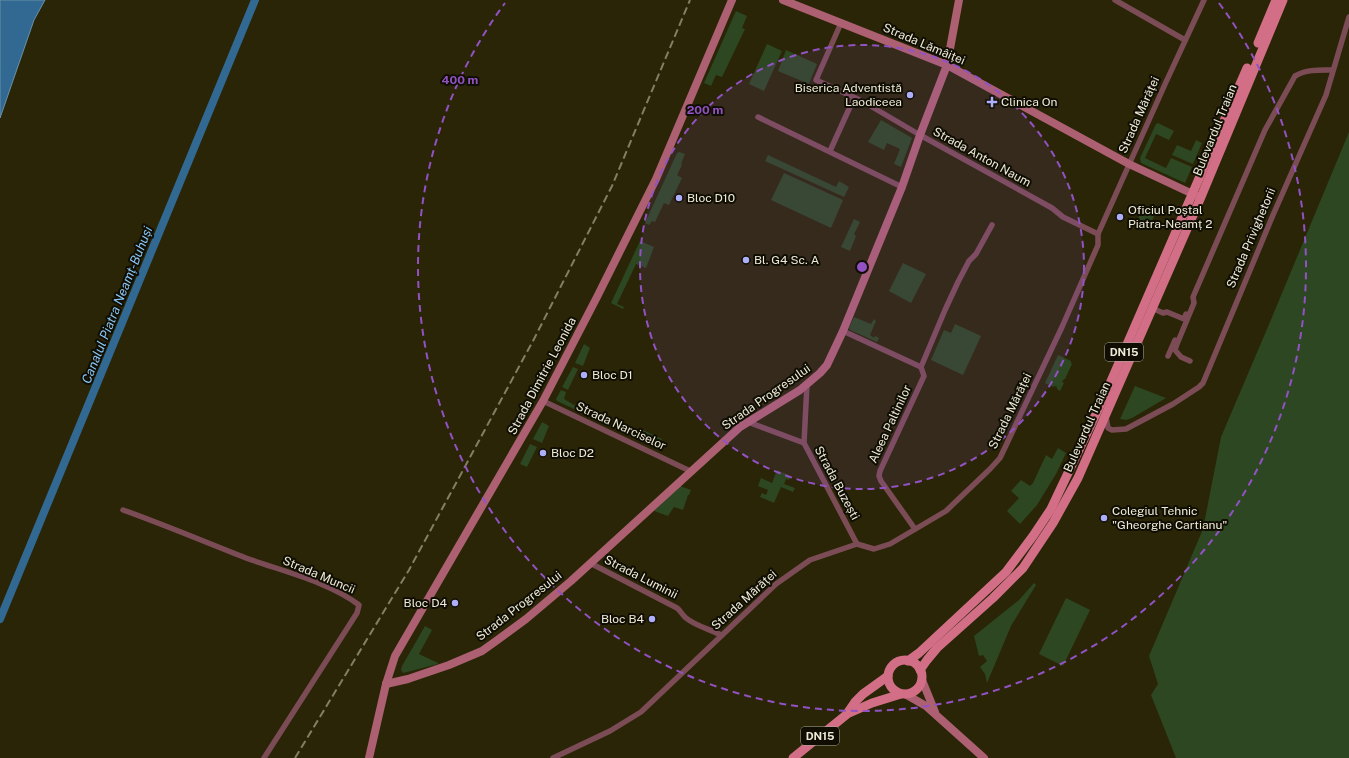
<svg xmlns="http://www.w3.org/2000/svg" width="1349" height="758" font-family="'Public Sans',sans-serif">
<rect width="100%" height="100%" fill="#2a2506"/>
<g fill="#2c4721">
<path d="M736 11 747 16 742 28 745 29 722 77 716 75 711 86 704 83Z"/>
<path d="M767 44 782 51 764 91 749 84Z"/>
<path d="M786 50 817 64 809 84 778 71Z"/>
<path d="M881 120 912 138 901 167 894 164 900 149 887 143 884 150 868 142Z"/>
<path d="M1158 123 1174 131 1169 140 1156 134 1145 158 1166 168 1171 158 1192 167 1185 183 1141 163 1140 158 1156 124Z"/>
<path d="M1349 132V758H1176L1151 695 1158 684 1149 656 1203 529 1221 437 1270 322Z"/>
<path d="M1196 140 1202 143 1193 164 1172 155 1177 145 1191 151Z"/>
<path d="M679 152 685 154 681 164 682 165 677 175 682 178 669 205 664 203 655 222 652 221 649 225 645 223 677 153Z"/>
<path d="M768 155 836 187 839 181 849 187 844 197 765 161Z"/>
<path d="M784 173 843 200 831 228 771 200Z"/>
<path d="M1143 206 1156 212 1150 225 1138 219Z"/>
<path d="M854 219 860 222 854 234 856 236 850 251 841 247Z"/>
<path d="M640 241 654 247 646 268 636 264 617 304 624 307 623 309 611 303Z"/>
<path d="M903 263 926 274 911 303 889 291Z"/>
<path d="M854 317 871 324 874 319 876 321 870 335 874 338 875 336 879 338 877 342 850 330 849 328Z"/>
<path d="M955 324 981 336 963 375 931 360 944 330 951 333Z"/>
<path d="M584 344 590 348 583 366 575 363Z"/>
<path d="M1058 355 1071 361V363L1072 364 1065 379H1064L1062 382 1064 383 1060 391 1057 389V387L1054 386 1053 387 1045 383Z"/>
<path d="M573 367 578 369 568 390 562 387Z"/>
<path d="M1135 386 1166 398 1132 418 1126 420 1120 419Z"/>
<path d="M561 390 566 392 564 399 581 409 582 408 589 411 587 415 557 401 556 399Z"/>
<path d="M542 422 549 426 542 443 533 439Z"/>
<path d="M643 430 662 439 659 444 640 435Z"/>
<path d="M530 444 537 447 527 467 520 464Z"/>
<path d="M1058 448 1066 453 1056 474 1037 505 1020 524 1007 511 1019 498 1011 491 1021 480 1030 486 1033 483 1046 455 1052 459Z"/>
<path d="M777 470 790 476 789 480 786 479 784 484 795 488 793 492 781 487 774 503 760 497 762 493 766 495 768 490 758 486 761 478 772 483Z"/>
<path d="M680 486 691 490 689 495H688L683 510 674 507 668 516 654 511Z"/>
<path d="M1034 583 1036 585 1011 626 987 683 985 674 980 667 987 661 983 655 979 656 974 636 1019 600Z"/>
<path d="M1066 598 1090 610 1063 666 1039 654Z"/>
<path d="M425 626 432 630 419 654 438 663V664L403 673 401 670 402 666Z"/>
</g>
<path fill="#316992" stroke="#6a90a7" d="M0 0H45L34 20 0 118Z"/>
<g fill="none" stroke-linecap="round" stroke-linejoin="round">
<path stroke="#316992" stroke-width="8" d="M0 619 255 0"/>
<g stroke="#7c4c56" stroke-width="5.5">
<path d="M1115 0 1185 40"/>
<path d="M841 23 816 80 862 101 920 135 1052 208 1063 217 1098 234"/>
<path d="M758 117 902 187"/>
<path d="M830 151 854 98"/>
<path d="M1152 308 1163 313 1167 312 1184 319 1186 314"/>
<path d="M843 331 921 367"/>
<path d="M1168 356 1175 340"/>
<path d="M1190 361 1181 357 1175 350 1177 344 1194 303 1193 297 1265 130 1295 76C1307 69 1320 70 1333 70"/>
<path d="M807 384 804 443 857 544"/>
<path d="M543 401 690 471"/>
<path d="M1106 417 1108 428 1112 430 1126 429 1173 404 1199 387 1203 383 1273 215 1326 95 1349 17"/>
<path d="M748 422 804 443"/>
<path d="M123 510C165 525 205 542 246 558 282 571 329 582 359 605L357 613 264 758"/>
<path d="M915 529 881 481 879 476 880 471 924 376 921 367 945 310 958 282 969 261 976 254 992 225"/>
<path d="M590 563 677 608C681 611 682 615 686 618 694 625 711 630 721 635"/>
<path d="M553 758 610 731 641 712 776 584 810 560 857 544 874 549 890 544 946 511 990 469 1000 458 1062 327 1098 245V234L1166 82 1204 0"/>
</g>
<g stroke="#ac6072" stroke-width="8">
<path d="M783 0 947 65 1129 164 1197 196"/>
<path d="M922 680 935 712"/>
<path d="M386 684 408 679 449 665 482 651 496 641 526 619 571 581 740 427 800 390 820 373 827 365 843 331 902 187 920 135 947 65 959 0"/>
<path d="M905 694 926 706 984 758"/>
<path d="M369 758 386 684 395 656 543 401 597 297 656 179 732 0"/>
</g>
<g stroke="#d26f87" stroke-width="9">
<path d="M1258 43 1276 0"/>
<circle cx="905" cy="677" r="17"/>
<path d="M908 661 919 653 1006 572 1033 536 1051 509 1105 395 1247 68"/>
<path d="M920 670 927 660 937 648 993 598 1023 568 1053 523 1078 478 1201 197 1283 0"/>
<path d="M847 714 872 703 901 694"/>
<path d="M793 758 846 715 855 702 863 694 888 676"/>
</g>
<path stroke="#837e65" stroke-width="2" stroke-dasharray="8 4" stroke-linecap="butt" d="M295 758 409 570 534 339 612 186 690 0"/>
</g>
<circle cx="862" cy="267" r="222" fill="#9252c4" fill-opacity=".12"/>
<g fill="none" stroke="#9252c4" stroke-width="2" stroke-dasharray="7 5">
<circle cx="862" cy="267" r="222"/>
<path d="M1219 3A444 444 0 1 1 505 3"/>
</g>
<g fill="#adaffb" stroke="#100e03" stroke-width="1.5">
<circle cx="910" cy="95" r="4"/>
<path d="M990 96h4v4h4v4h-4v4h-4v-4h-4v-4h4z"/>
<circle cx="679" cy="198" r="4"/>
<circle cx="1120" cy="217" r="4"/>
<circle cx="746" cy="260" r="4"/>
<circle cx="584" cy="375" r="4"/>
<circle cx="543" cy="453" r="4"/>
<circle cx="1104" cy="518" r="4"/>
<circle cx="455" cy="603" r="4"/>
<circle cx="652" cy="619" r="4"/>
</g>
<g text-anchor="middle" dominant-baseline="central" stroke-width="4" stroke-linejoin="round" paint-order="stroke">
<g fill="#100e03" stroke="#aba999" stroke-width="1">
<rect x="1105" y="343" width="38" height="18" rx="3"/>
<rect x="801" y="727" width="38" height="18" rx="3"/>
</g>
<g font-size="11" font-weight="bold" fill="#eeebd9">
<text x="1124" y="352">DN15</text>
<text x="820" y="736">DN15</text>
</g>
<g font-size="12" fill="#eeebd9" stroke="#100e03">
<text transform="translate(924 44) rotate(23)">Strada Lămâiței</text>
<text transform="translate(1139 115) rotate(-66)">Strada Mărăței</text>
<text transform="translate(1215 130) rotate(-68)">Bulevardul Traian</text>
<text transform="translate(982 157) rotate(29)">Strada Anton Naum</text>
<text transform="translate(1251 238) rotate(-67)">Strada Privighetorii</text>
<text transform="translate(542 376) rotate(-62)">Strada Dimitrie Leonida</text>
<text transform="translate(766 397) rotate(-35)">Strada Progresului</text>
<text transform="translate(1010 411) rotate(-64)">Strada Mărăței</text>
<text transform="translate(890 424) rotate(-65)">Aleea Paltinilor</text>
<text transform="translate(621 426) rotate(25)">Strada Narciselor</text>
<text transform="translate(1087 427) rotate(-66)">Bulevardul Traian</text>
<text transform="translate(837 483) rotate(62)">Strada Buzești</text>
<text transform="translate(319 575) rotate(23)">Strada Muncii</text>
<text transform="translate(641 577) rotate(27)">Strada Luminii</text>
<text transform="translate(744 600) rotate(-42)">Strada Mărăței</text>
<text transform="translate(519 606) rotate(-38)">Strada Progresului</text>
</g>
<g font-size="12" fill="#eeebd9" stroke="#100e03" text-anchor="start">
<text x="902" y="88" text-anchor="end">Biserica Adventistă<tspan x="902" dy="14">Laodiceea</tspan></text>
<text x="1001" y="102">Clinica On</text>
<text x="687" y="198">Bloc D10</text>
<text x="1128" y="210">Oficiul Poștal<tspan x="1128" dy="14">Piatra-Neamț 2</tspan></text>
<text x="754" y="260">Bl. G4 Sc. A</text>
<text x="592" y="375">Bloc D1</text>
<text x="551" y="453">Bloc D2</text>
<text x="1112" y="511">Colegiul Tehnic<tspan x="1112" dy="14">"Gheorghe Cartianu"</tspan></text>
<text x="447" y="603" text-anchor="end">Bloc D4</text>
<text x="644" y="619" text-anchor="end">Bloc B4</text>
</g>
<g font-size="13" font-style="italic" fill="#8ac8f9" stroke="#100e03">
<text transform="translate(117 305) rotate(-68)">Canalul Piatra Neamț-Buhuși</text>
</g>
</g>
<circle cx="862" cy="267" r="6" fill="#9252c4" stroke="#100e03" stroke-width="2"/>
<g font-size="12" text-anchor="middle" font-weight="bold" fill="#9252c4" stroke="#100e03" stroke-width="4" stroke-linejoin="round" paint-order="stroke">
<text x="460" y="84">400 m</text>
<text x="705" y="114">200 m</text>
</g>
</svg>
